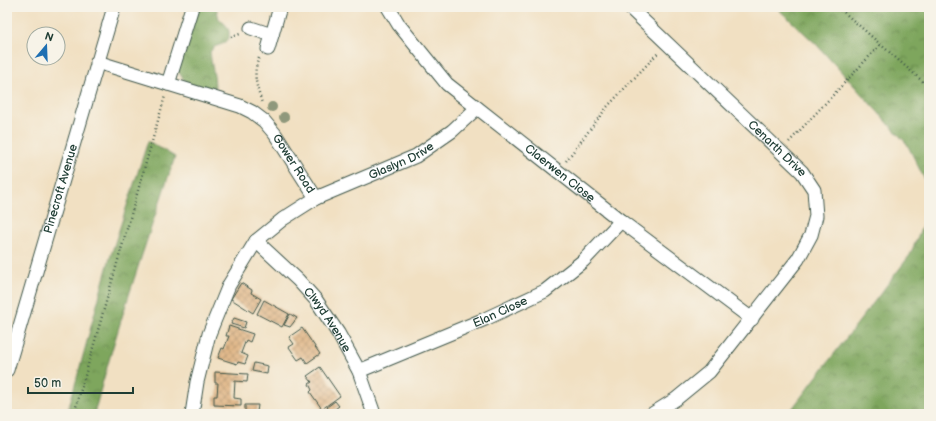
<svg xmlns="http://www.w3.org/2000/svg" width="936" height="421" font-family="'Balsamiq Sans',sans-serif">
<defs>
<pattern id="forest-crowns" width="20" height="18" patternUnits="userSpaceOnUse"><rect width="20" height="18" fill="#7ea65d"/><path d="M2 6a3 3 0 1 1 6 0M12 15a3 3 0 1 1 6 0" fill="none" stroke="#67884e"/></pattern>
<pattern id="building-cross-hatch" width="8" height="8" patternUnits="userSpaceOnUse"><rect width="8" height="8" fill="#e0b686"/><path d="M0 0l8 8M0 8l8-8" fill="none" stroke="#b5956e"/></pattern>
</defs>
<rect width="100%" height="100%" fill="#f7f3e8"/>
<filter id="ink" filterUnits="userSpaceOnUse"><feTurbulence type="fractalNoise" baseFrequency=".025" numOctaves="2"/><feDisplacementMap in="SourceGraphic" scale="8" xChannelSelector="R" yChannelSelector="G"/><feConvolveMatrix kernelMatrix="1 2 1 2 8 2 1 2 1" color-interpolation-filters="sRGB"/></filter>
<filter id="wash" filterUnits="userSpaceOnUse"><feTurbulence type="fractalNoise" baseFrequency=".012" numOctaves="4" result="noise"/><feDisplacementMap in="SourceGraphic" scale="16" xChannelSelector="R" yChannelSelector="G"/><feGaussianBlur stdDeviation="0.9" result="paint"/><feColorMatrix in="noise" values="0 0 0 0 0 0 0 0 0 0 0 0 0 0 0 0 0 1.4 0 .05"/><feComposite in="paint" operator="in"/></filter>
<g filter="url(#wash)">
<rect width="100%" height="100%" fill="#f1e0c2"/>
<g fill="url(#forest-crowns)" stroke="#4e7248">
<path d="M194 7H216L219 19 226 25 229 31V38L225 43 214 47 210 52C211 64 215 75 215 87L209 92 187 84 179 73 175 62Z"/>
<path d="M776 7H929V188L907 144 816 44Z"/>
<path d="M148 141 175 157C146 242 117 327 94 414H67L109 261Z"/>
<path d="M929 210V414H788L910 255Z"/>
</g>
<g id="blocks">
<g fill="url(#building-cross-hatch)">
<path d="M241 283 252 290 251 293 261 299 253 313 231 299Z"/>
<path d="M264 300 289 314 282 327 257 314Z"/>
<path d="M290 314 297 318 290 327 284 325Z"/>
<path d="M234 318 246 322 244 328 231 324Z"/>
<path d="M229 326 253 334 250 342 246 340 241 353 248 356 245 364 238 362 237 364 218 358 222 348 224 349 229 336H226Z"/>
<path d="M302 328 320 354 307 363 303 357 298 360 289 347 294 344 289 337Z"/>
<path d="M254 363 268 366 267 374 252 371Z"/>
<path d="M320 367 340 396 322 409 310 392 312 390 309 384 312 382 307 376Z"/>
<path d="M215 372 248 374 247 382 235 381 234 398 241 399V406L214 405V396H217L218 383H215Z"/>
<path d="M335 401 339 406 331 412 327 407Z"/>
<path d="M245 405H258L257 412H245Z"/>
</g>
</g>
</g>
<g filter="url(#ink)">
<use href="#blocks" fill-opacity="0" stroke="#3e5549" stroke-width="1"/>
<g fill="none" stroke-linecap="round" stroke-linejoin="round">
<defs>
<g id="street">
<path id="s1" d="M388 7 399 25 447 84 621 221 752 319"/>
<path id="s2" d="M629 7 802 172 814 190 816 216 811 235 798 259 709 372 676 399 652 414"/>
<path d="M251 28 272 35"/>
<path d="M268 49 280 7"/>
<path id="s3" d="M97 62 240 106 252 112 264 121 275 134 316 198 283 219 256 241 229 285 209 334 197 382 192 414"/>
<path d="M168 84 192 7"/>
<path id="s4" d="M316 198 416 156 452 131 477 108"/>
<path id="s5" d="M256 241 298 280 316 300 338 333 359 371 374 414"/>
<path id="s6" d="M7 370 114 7"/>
<path id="s7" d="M359 371 485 319 545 291 583 261 621 221"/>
</g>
</defs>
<use href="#street" stroke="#3e5549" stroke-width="15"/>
<g stroke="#3e5549" stroke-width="2.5" stroke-dasharray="1 3" stroke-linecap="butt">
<path d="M838 7 929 87"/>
<path d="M231 37 240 34"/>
<path d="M259 58C252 73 257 88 262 103"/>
<path d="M789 142 880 45"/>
<path d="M566 161 607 107 658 53"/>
<path d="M74 414 165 96"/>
</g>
<use href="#street" stroke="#fff" stroke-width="13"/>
</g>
<g fill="#8f987b">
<circle cx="272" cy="107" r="5"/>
<circle cx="284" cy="117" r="5"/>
</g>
</g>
<g text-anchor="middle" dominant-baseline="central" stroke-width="3.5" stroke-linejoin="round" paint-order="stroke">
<g font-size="12" fill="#1f3d34" stroke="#f7f3e8">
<text stroke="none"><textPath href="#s2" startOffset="205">Cenarth Drive</textPath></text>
<text stroke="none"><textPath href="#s4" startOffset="93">Glaslyn Drive</textPath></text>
<text stroke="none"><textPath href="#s3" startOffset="230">Gower Road</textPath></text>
<text stroke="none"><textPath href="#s1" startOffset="241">Claerwen Close</textPath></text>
<text stroke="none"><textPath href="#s6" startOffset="189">Pinecroft Avenue</textPath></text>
<text stroke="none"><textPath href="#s7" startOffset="153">Elan Close</textPath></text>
<text stroke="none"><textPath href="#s5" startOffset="107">Clwyd Avenue</textPath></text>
</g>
</g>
<rect width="936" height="421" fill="none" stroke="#f7f3e8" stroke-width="24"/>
<g transform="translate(46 46) rotate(19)"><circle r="19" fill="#f7f3e8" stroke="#a1aaa0"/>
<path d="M0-3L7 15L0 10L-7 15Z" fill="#1f6fb2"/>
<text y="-6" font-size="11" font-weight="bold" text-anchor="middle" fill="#1f3d34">N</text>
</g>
<path d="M28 387v6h105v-6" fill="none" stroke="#1f3d34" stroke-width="2"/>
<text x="34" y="387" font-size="12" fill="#1f3d34" stroke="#f7f3e8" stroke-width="3" paint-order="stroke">50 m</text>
</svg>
